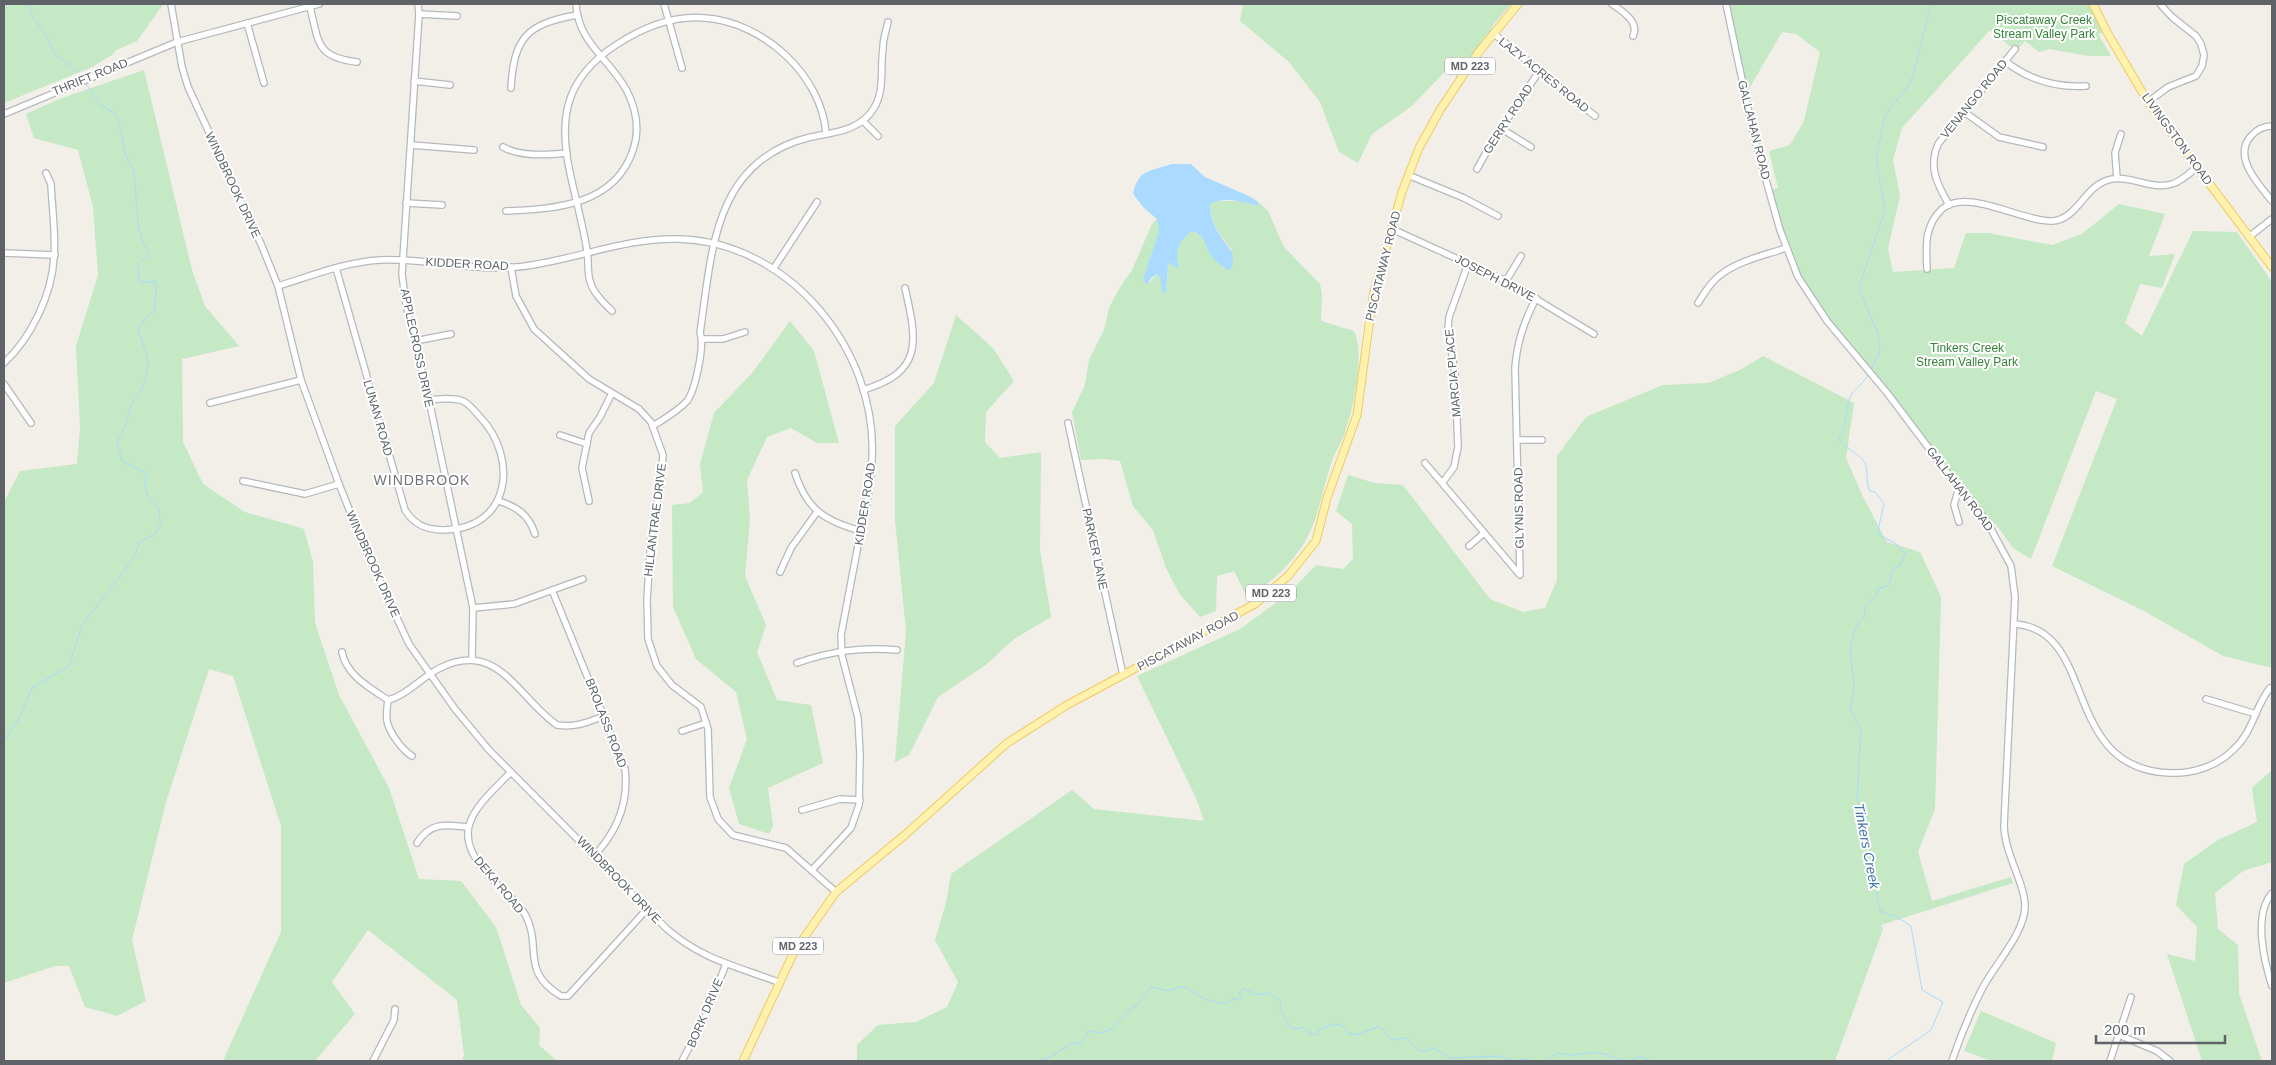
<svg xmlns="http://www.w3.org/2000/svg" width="2276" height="1065" font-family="Helvetica,sans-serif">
<rect width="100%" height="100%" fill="#f1efe8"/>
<g fill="#c5e8c5">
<path d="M4 4H162V6L137 41 116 50 112 55 92 67 4 103Z"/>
<path d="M1243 4H1511L1495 23 1456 79V60L1412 106 1372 134 1358 163 1339 152 1320 102 1289 62 1240 21Z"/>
<path d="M1729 4H2091L2105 32 2098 34 2111 56H2089L2049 49 2039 52 2025 41 2016 51 1990 30 1902 128 1893 160 1900 196 1888 248 1893 272 1954 268 1966 233H1988L2052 245 2082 234 2119 204 2165 214 2149 256 2175 254 2162 288 2140 284 2125 323 2142 336 2193 231 2237 232 2272 282V668L2223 656 2144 611 2052 566 2117 399 2096 391 2031 559 2013 548 1995 523 1992 527 1801 282 1792 261 1771 190 1778 188 1769 151 1790 145 1804 121 1820 52 1796 34 1782 32 1746 94Z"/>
<path d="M144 70 192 270 205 306 239 346 182 359 183 442 203 484 245 512 304 529 313 562 315 623 339 695 389 788 419 879 461 881 496 927 521 1005 540 1028 539 1045 557 1061H462L464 1055 457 1000 368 930 332 982 355 1014 315 1061H223L281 932V826L233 676 209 669 166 802 132 940 146 1001 117 1016 85 1007 69 966H55L4 983V502L20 471 77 464 80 428 76 346 98 275 93 207 78 150 34 138 26 114 59 99Z"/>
<path d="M1216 201H1239L1257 206 1258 202 1268 211 1284 247 1320 284 1322 295 1321 321 1354 331C1365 355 1354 407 1345 432 1341 444 1333 455 1330 467 1321 495 1317 528 1298 552 1284 571 1267 586 1247 597L1234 571 1217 576 1216 611 1200 617 1179 593 1166 568 1153 530 1133 506 1120 461 1104 459 1081 460 1072 412 1085 385 1089 360 1104 330 1109 308 1120 287 1132 270 1152 224 1157 219 1159 232 1147 285 1157 274 1160 276 1162 291 1166 293 1168 266 1169 262 1179 267C1175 250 1178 242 1192 231 1202 235 1207 241 1209 251L1232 250C1220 236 1211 223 1210 204Z"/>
<path d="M956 315 993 348 1014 381 986 412 985 442 1000 458 1041 452 1040 550 1051 617 1014 639 987 664 938 697 909 755 895 762 906 631 895 520V426L934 383Z"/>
<path d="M790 321 814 351 839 443H817L791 428 767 437 747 480 750 519 745 576 766 625 757 652 777 700 811 705 823 763 768 788 773 826 769 834 739 824 729 788 747 739 736 692 696 659 673 607 672 505 690 503 703 492 700 464 714 413 753 372Z"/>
<path d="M1763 356 1854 403 1846 458 1863 497 1887 542 1920 552 1941 597 1935 809 1918 852 1932 901 2011 877 2013 883 1881 925 1883 929 1835 1061H857V1045L878 1025 916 1022 947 1007 958 982 935 940 946 903 951 874 1072 790 1094 809 1204 821 1196 798 1137 676 1240 629 1287 595 1316 565 1343 569 1353 559 1352 524 1336 511 1348 475 1375 483 1403 485 1490 599 1523 612 1545 608 1557 580V456L1586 417 1663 385 1708 383 1740 370Z"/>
<path d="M2272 770V862L2243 871 2215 893 2218 929 2238 945 2239 994 2262 1061H2202L2167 954 2195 961 2197 927 2176 905 2184 864 2218 840 2257 822 2252 788Z"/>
<path d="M1981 1011 2056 1043 2052 1061H1992L1964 1051Z"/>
</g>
<path fill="#aadaff" d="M1172 164H1191L1205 177 1251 197 1258 202V206C1243 202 1223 196 1210 204 1210 215 1214 226 1220 235 1229 251 1238 251 1230 271 1222 266 1214 261 1209 252 1204 241 1204 235 1192 231 1178 242 1175 250 1179 267H1174L1170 262 1168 266 1166 293 1162 291 1160 277 1157 274 1151 278 1147 285 1143 279 1159 232 1157 219 1144 208 1133 194C1138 169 1151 171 1172 164Z"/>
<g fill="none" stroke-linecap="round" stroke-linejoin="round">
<g stroke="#aadaff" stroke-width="1">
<path d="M29 4 33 17 48 39 54 53 77 72"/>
<path d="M1871 370 1880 351 1878 334 1860 291V284L1885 210 1876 159 1885 115 1909 85 1913 75 1931 4"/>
<path d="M1869 373C1865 383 1856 387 1851 395 1844 409 1848 425 1839 439 1844 449 1859 452 1865 463 1868 470 1866 481 1869 490L1876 493 1884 504 1878 530 1879 535 1895 543 1905 553 1900 566 1893 569 1889 585 1878 589 1875 598C1866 603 1864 605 1865 615 1844 640 1852 657 1854 686 1854 694 1851 702 1850 709L1861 730 1857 799 1868 841 1880 911 1897 917 1911 926 1922 990 1943 1002 1931 1030 1886 1061"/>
<path d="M4 741 19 719 32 688 69 666 82 625 121 575 136 554 139 542 154 535 161 524 158 508 149 498 145 487 146 473 122 461 117 442 126 425 131 405 142 389 147 372 148 359 138 329 143 321 155 310 156 281 141 283C135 267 136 265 149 255L143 243 138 225 134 171 126 156 117 115 100 104 86 84"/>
<path d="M1038 1061 1052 1056 1072 1043 1081 1044 1088 1031 1100 1033 1112 1029 1127 1012 1138 1004 1151 987 1167 991 1180 987 1187 988 1205 999 1224 1004 1233 998 1238 1000 1241 997 1239 993 1244 988 1256 995 1269 993 1281 1001 1280 1008 1289 1026 1296 1029 1303 1027 1311 1034 1316 1035 1319 1029 1335 1024 1342 1025 1348 1033 1356 1035 1380 1026 1392 1040 1407 1038 1419 1051H1429L1431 1047 1451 1058 1498 1056 1515 1061 1527 1059 1532 1061"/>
<path d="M1545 1061 1559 1053C1576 1058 1583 1051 1599 1053 1609 1054 1616 1060 1626 1061"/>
<path d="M1629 1061 1639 1057 1654 1061"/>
</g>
<defs>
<g id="minor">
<path d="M171 4 182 67 188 87 261 244 278 286 301 380 339 484 365 549 409 644 455 709 489 750 667 929C703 960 736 966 778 982"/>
<path d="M418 4 419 14 402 274 406 305 429 400 473 608 472 659"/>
<path d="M664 4 682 68"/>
<path d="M1612 4C1622 11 1640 22 1633 36"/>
<path d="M1726 4 1755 141 1780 230 1798 277 1827 321 1888 394 1952 479 1986 520 2011 566 2015 597 2004 826C2005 855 2025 883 2025 907 2024 935 1993 966 1981 991 1970 1013 1960 1037 1952 1061"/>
<path d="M310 7C319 43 316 57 357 62"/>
<path d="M419 14 457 16"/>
<path d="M247 23 264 83"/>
<path d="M1493 33 1595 116"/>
<path d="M2005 61C2029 80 2055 88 2086 86"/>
<path d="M414 81 450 85"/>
<path d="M511 88C514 37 527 24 577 15"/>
<path d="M2148 102 2168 87 2196 76 2202 66 2204 55 2201 44 2196 36 2172 17 2160 4"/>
<path d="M1963 111 1999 137 2043 147"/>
<path d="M4 114 177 42 319 4"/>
<path d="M863 121 878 136"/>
<path d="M2272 126C2264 126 2257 129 2251 136 2232 157 2259 185 2272 201"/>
<path d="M1502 129 1531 147"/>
<path d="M411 145 474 150"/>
<path d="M503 147C521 157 547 155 567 153"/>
<path d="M1477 169 1492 142 1540 70"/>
<path d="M1408 175 1464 198 1498 216"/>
<path d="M2117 178 2115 153 2121 134"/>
<path d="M406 203 442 205"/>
<path d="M1949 205C1937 184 1928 167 1938 144L2015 49"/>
<path d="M506 211C556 209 615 205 633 150 640 130 636 109 627 91 610 59 578 43 576 4"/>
<path d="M1392 229 1506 281 1594 334"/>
<path d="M2250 236 2272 219"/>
<path d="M4 253 55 255"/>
<path d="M511 267 516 296 534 329 589 379 639 409 651 422 663 455 661 483 651 537 647 600 648 639 657 666 672 685 701 707 708 729 710 797 718 819 733 835 786 848 836 892"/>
<path d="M336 268 405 510C414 525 427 530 444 530 511 529 519 458 480 417 475 411 469 404 463 401 453 397 439 399 429 400"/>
<path d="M774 268 817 202"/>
<path d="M1927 269C1926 246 1924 226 1942 209 1967 187 2022 222 2052 221 2076 220 2084 189 2105 181 2128 172 2150 191 2172 184 2182 181 2190 173 2197 167"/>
<path d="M1506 281 1521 256"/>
<path d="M278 286C311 276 345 262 380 260 426 258 471 271 517 267 570 262 625 237 679 239 790 242 878 351 872 459 871 487 865 514 859 540 853 572 847 603 841 635L842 656 858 718 860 754 859 805 851 828 812 870"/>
<path d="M1698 303C1705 292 1712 280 1723 273 1741 260 1766 255 1786 248"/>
<path d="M612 311C604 303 593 293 590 281 587 272 589 261 587 251 585 236 581 222 578 207 570 174 560 139 568 106 574 80 594 59 616 45 642 28 673 15 705 18 763 22 822 75 826 134"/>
<path d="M702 339H723L745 332"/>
<path d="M415 341 451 334"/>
<path d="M4 363C31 338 52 295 54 257 56 234 52 208 51 184L46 173"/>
<path d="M4 384 31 423"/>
<path d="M863 390C924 372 917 341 905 288"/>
<path d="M210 403 301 380"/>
<path d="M1068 423 1123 675"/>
<path d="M653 426C664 419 678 411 687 401 695 391 705 345 700 333 712 252 713 160 811 137 835 132 860 131 874 108 885 90 880 68 883 48 883 39 886 31 888 22"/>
<path d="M560 435 587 444"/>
<path d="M1517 440H1542"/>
<path d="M1425 463 1520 575 1515 368C1517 342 1524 322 1536 298"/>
<path d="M795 473C807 510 825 521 861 531"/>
<path d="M243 481 305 494 339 484"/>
<path d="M1443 482 1454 467 1458 447 1455 373 1448 329 1449 317 1468 264"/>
<path d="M1959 487 1954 505 1959 522"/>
<path d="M499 501C517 507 529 515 535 534"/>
<path d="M589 501 582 468 589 433 600 417 612 393"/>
<path d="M1469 546 1484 533"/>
<path d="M780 572 791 548 817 512"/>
<path d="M552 590 625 769C629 802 617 831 595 855"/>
<path d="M473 608 514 604 583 579"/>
<path d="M2014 624C2099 629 2059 769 2170 773 2193 774 2217 766 2233 750 2254 731 2254 708 2270 688"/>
<path d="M342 652C346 675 370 688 388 700 407 695 422 677 440 668 498 639 518 698 557 725 575 728 588 722 604 716"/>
<path d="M797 663C831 651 861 647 897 650"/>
<path d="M2206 699 2256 714"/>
<path d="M388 700C387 707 386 714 387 721 389 732 402 750 412 756"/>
<path d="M682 731 706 723"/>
<path d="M511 772C471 812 446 833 495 882 505 892 519 903 526 916 542 948 520 971 561 996H568L648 908"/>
<path d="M802 810 840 799 860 800"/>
<path d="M417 843C431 821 446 825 468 827"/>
<path d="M2272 893C2253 915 2264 961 2272 986"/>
<path d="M2119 1035 2157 1051 2170 1061"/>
<path d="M373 1061 394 1020 395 1009"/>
<path d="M682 1061 704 1019 726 964"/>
<path d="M2110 1061 2131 997"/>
</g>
<g id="major">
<path d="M2093 4 2108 34 2148 102 2272 267"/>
<path d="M743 1061 794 952 836 892 906 834 1007 743 1067 705 1255 604 1288 576 1316 541 1327 498 1357 415 1373 296 1402 192 1419 148 1440 110 1478 53 1518 4"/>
</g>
</defs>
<use href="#minor" stroke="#b5b8bc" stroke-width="8"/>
<use href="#major" stroke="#f2c960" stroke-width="9"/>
<use href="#minor" stroke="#fff" stroke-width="5.5"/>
<use href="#major" stroke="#fff2af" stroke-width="7"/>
</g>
<g text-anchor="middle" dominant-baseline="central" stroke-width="4" stroke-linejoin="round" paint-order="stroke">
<g fill="#fff" stroke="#8f9295" stroke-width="1">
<rect x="1445" y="57.5" width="50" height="17" rx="4"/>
<rect x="1246" y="584.5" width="50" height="17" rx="4"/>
<rect x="773" y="937.5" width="50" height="17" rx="4"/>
</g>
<g font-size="11" font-weight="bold" fill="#5f6368">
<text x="1470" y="66">MD 223</text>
<text x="1271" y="593">MD 223</text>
<text x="798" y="946">MD 223</text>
</g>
<g font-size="12" fill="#348238" stroke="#fff">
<text x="2044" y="20">Piscataway Creek<tspan x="2044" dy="14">Stream Valley Park</tspan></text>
<text x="1967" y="348">Tinkers Creek<tspan x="1967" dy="14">Stream Valley Park</tspan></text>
</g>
<g font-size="12" fill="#5f6368" stroke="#fff">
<text transform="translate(1544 75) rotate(39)">LAZY ACRES ROAD</text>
<text transform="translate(90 77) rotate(-22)">THRIFT ROAD</text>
<text transform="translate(1974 99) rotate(-51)">VENANGO ROAD</text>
<text transform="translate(1508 119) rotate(-57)">GERRY ROAD</text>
<text transform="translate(1754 130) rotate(76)">GALLAHAN ROAD</text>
<text transform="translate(2177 139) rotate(54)">LIVINGSTON ROAD</text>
<text transform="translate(233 185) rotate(65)">WINDBROOK DRIVE</text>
<text transform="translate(467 264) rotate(3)">KIDDER ROAD</text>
<text transform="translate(1383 266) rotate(-76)">PISCATAWAY ROAD</text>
<text transform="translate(1495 278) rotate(27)">JOSEPH DRIVE</text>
<text transform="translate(417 348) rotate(78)">APPLECROSS DRIVE</text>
<text transform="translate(1453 373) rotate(-95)">MARCIA PLACE</text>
<text transform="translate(378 418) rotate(74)">LUNAN ROAD</text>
<text transform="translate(1960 489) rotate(53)">GALLAHAN ROAD</text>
<text transform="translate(865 504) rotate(-81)">KIDDER ROAD</text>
<text transform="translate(1519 508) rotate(-91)">GLYNIS ROAD</text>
<text transform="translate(655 520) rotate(-83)">HILLANTRAE DRIVE</text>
<text transform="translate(1095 549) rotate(78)">PARKER LANE</text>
<text transform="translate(373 564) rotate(66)">WINDBROOK DRIVE</text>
<text transform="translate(1188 641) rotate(-28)">PISCATAWAY ROAD</text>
<text transform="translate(606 723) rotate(69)">BROLASS ROAD</text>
<text transform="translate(619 880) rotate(46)">WINDBROOK DRIVE</text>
<text transform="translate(499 885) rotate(50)">DEKA ROAD</text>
<text transform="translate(705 1013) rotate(-67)">BORK DRIVE</text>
</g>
<g font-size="14" letter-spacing="1" fill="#70757a" stroke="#fff">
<text x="422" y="480">WINDBROOK</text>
</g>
<g font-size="14" font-style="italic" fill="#4174aa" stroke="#fff">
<text transform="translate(1867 846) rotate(79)">Tinkers Creek</text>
</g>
</g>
<rect width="2276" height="1065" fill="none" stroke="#5f6368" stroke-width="10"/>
<path d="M2096 1035v8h129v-8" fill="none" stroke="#5f6368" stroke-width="2.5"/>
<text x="2104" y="1035" font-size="15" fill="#5f6368" stroke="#ffffff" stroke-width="4" paint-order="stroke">200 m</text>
</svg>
